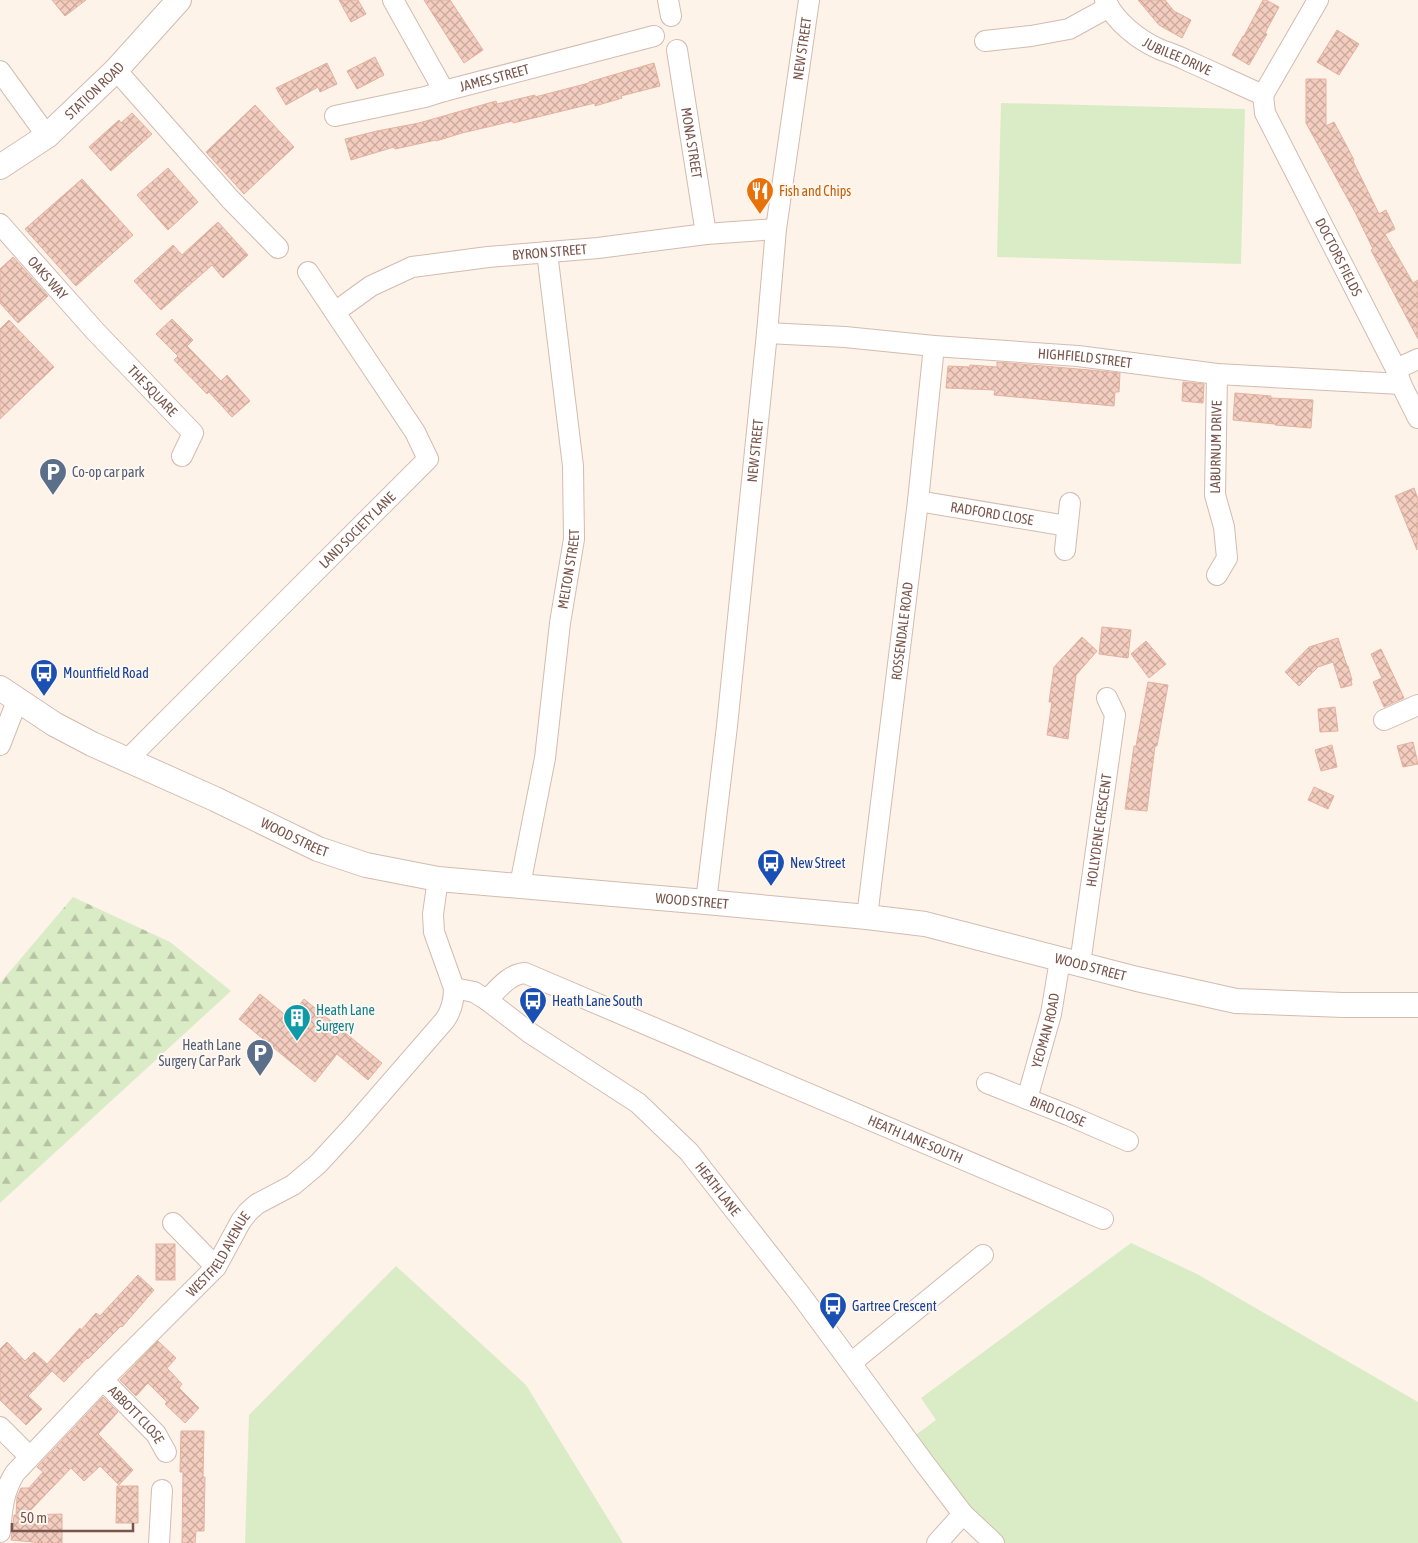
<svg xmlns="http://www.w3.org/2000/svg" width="1418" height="1543" font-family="'Asap Condensed',sans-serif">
<defs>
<pattern id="forest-firs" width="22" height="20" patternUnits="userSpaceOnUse" patternTransform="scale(1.25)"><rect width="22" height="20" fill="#daecc6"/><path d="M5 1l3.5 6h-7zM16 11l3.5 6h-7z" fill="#b6c2a3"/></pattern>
<pattern id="building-cross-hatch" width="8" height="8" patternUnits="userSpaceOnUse" patternTransform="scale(1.25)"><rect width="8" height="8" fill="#f3cdbf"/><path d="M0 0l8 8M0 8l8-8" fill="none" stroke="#caa99d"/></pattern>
</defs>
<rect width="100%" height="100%" fill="#fdf3e9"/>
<path fill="url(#forest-firs)" d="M73 897 170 942 231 991 0 1203V983Z"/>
<g fill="#daecc6">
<path d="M1001 103 1245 109 1241 264 997 257Z"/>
<path d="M1131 1243 1197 1274 1418 1402V1543H1005L978 1515 914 1436 936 1420 921 1398Z"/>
<path d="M396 1266 526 1385 623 1543H245L249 1415Z"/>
</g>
<g fill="url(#building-cross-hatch)" stroke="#e7b19f">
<path d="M52 0H86L65 16Z"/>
<path d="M339 0H358L366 14 351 22Z"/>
<path d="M424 0H450L483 50 464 63Z"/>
<path d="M1138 0H1165L1174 11 1191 20 1182 38 1159 25Z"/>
<path d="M1263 0H1266L1279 7 1265 33 1267 34 1249 65 1232 55 1243 36H1244Z"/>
<path d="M1337 30 1359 44 1339 75 1317 62Z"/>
<path d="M375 57 384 75 357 89 347 71Z"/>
<path d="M327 63 337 84 320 92 318 87 286 105 276 88Z"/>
<path d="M654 63 660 86 621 96 622 98 595 106V103L513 123V121L462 133 436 141V140L395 149 394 147 351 160 345 139 377 131 419 123 496 101 497 104 535 95V97L589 83V82Z"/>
<path d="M1306 79H1326V126L1334 122 1354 160 1353 161 1379 214 1386 210 1395 229 1385 234 1413 283 1418 280V339L1371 250 1373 249 1355 212 1306 123Z"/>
<path d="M255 105 294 147 244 194 206 152Z"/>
<path d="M132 113 152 134 111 171 89 147 119 120 121 123Z"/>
<path d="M168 168 198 202 168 230 137 195Z"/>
<path d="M82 179 133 235 76 286 25 229Z"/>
<path d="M218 222 248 255 223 278 212 265 161 310 134 281 173 245 182 255Z"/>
<path d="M13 257 48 296 18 323 0 303V269Z"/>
<path d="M172 319 193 340 187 346 221 381 227 375 250 401 232 417 209 392 207 394 174 360 178 356 156 334Z"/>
<path d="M9 320 54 367 0 419V329Z"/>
<path d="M997 362 1090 370 1120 373 1119 392H1115L1114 406 994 395 995 390 946 388 948 366 970 367V365L997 367Z"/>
<path d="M1183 382 1204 384 1203 403 1182 401Z"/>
<path d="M1235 393 1271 396V398L1313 400 1311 428 1275 425V424L1233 420Z"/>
<path d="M1414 488 1418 499 1417 550 1395 496Z"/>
<path d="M1102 627 1131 630 1128 658 1099 654Z"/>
<path d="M1082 637 1097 651 1076 675 1068 739 1047 735 1052 702H1049L1054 667Z"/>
<path d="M1338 638 1347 666H1348L1352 680H1351L1352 685 1341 688 1333 662 1318 667 1299 686 1285 672 1309 647Z"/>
<path d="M1146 641 1166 664 1149 678 1131 654Z"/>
<path d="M1381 649 1404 698 1384 707 1373 682 1382 678 1371 654Z"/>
<path d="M1148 682 1168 685 1157 746H1155L1147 811 1125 809 1134 746H1136Z"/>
<path d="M1335 707 1338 731 1320 732 1318 709Z"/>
<path d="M1413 742 1418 764 1403 767 1397 746Z"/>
<path d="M1332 745 1337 767 1321 771 1315 750Z"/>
<path d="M1314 787 1334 796 1328 809 1308 800Z"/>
<path d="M260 994 289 1018 304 999 382 1063 368 1080 337 1054 315 1082 239 1019Z"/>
<rect x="156" y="1244" width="19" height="36"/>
<path d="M138 1275 154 1290 122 1327 121 1326 88 1359 87 1358 64 1382 52 1371 28 1396 42 1409 26 1425 0 1400V1349L7 1342 25 1361 34 1352 47 1364 80 1328 81 1330 96 1313 100 1316Z"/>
<path d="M158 1341 176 1358 167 1368 182 1384 179 1388 199 1408 185 1423 165 1404 167 1402 148 1383 136 1396 120 1380Z"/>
<path d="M103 1397 118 1412 98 1434 133 1470 119 1485 100 1466 84 1481 71 1468 26 1515 62 1514V1543H44L11 1540 14 1515H16L17 1497 21 1488H29L43 1472 37 1467Z"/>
<path d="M181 1431H204L203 1477H205L204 1531H196L195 1543H182L183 1472H180Z"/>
<path d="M117 1486H138V1523H116Z"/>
</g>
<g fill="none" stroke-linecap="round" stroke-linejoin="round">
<defs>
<g id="minor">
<path d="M393 0 444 91"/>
<path d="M668 0 671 16"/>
<path id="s1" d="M1105 0C1116 22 1137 39 1159 49 1169 53 1179 56 1188 61 1213 72 1238 84 1263 95"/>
<path d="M985 41 1031 36 1069 29 1109 7"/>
<path id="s2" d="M677 50 706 234"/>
<path d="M116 70 230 199 278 248"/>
<path d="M0 71 47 136"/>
<path id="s3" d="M1263 95 1265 113 1396 369 1401 384 1418 418"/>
<path d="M1263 95 1318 0"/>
<path id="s4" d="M335 116 425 97 444 91 654 36"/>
<path id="s5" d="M0 224 95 331 193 433 182 456"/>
<path id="s6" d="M335 312 371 286 412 267 488 257 598 248 706 234 776 229"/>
<path id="s7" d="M767 333 845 337 934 346 1078 356 1217 374 1401 384"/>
<path d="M1396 369 1418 359"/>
<path id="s8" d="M918 501 1067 526"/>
<path d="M1065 550 1070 503"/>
<path id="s9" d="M1217 575 1227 558 1224 527 1215 495 1217 374"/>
<path d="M1384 720 1418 705"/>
<path d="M0 745 17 701"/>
<path id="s10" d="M128 759 428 459 415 432 308 272"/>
<path id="s11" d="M438 879 433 914 434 932 454 988 474 992 487 1000 530 1033 638 1103 689 1152 800 1294 925 1464 963 1514 994 1543"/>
<path id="s12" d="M520 885 545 758 560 623 574 539 573 466 547 252"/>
<path id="s13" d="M706 902 727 726 767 333 776 229 809 0"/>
<path id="s14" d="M867 917 918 501 934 346"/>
<path id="s15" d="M1080 964 1115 715 1107 698"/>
<path id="s16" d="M487 1000C498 989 509 974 525 973L1103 1219"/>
<path id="s17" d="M987 1083 1068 1115 1128 1141"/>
<path id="s18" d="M1027 1099 1051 1014 1060 960"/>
<path d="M173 1223 216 1267"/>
<path d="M851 1363 983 1255"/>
<path id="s19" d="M103 1380 156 1434 166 1452"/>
<path d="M0 1427 29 1456"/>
<path id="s20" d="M0 1532C2 1510 3 1492 15 1473L103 1380 216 1267 241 1221 248 1212 257 1204 293 1185 318 1164 353 1126 445 1020C452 1010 454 1000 454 988"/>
<path d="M159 1543 162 1490"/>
<path d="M937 1543 963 1514"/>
</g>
<g id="tertiary">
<path id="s21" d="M0 167 47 136 116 70 179 0"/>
<path id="s22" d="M0 688 54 724 92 744 215 799 318 849 366 865 438 879 706 902 867 917 925 924 1137 979 1236 1001 1343 1005H1418"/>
</g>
</defs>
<use href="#minor" stroke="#d3bbb0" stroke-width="22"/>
<use href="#tertiary" stroke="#d3bbb0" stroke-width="26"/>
<use href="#minor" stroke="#fff" stroke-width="20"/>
<use href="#tertiary" stroke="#fff" stroke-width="24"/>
</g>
<defs>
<symbol id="restaurant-pin" viewBox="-11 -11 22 30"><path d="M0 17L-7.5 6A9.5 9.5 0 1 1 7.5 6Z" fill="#e8710a" stroke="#fff7f0"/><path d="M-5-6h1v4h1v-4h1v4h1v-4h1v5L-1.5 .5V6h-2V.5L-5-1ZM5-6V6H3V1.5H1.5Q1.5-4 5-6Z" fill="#fff"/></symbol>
<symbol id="parking-pin" viewBox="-11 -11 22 30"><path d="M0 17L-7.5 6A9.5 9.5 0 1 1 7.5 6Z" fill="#5c6f8a" stroke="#fff7f0"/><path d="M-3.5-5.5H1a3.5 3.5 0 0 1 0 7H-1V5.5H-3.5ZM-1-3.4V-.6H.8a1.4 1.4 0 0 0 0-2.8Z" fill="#fff"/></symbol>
<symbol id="bus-pin" viewBox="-11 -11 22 30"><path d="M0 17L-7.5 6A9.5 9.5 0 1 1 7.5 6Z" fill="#1a4fb4" stroke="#fff7f0"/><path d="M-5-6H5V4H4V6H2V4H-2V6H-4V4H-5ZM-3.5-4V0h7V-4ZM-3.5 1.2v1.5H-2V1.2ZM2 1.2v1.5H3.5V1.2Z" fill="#fff"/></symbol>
<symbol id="building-pin" viewBox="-11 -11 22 30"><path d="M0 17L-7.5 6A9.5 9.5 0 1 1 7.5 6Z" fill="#0f9aa8" stroke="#fff7f0"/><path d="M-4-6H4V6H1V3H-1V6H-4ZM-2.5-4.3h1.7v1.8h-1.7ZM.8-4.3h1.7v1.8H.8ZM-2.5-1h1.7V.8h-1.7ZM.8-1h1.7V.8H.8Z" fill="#fff"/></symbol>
</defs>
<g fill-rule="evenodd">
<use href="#restaurant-pin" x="744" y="175" width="32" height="43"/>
<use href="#parking-pin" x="37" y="456" width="32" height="43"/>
<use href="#bus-pin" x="28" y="657" width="32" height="43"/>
<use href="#bus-pin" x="755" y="847" width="32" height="43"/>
<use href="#bus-pin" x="517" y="985" width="32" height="43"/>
<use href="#building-pin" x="281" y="1002" width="32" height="43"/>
<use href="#parking-pin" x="244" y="1037" width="32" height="43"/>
<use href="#bus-pin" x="817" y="1290" width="32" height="43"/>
</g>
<g text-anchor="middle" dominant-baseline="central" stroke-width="4" stroke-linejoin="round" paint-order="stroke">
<g font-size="14" fill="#79554b" stroke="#fff7f0">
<text stroke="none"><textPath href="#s13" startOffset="859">NEW STREET</textPath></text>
<text stroke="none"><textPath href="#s1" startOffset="94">JUBILEE DRIVE</textPath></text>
<text stroke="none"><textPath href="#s4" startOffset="164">JAMES STREET</textPath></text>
<text stroke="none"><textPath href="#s21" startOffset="122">STATION ROAD</textPath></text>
<text stroke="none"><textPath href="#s2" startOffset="94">MONA STREET</textPath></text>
<text stroke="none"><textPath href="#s6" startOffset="228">BYRON STREET</textPath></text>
<text stroke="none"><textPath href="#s3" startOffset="180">DOCTORS FIELDS</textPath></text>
<text stroke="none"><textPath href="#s5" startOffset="72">OAKS WAY</textPath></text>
<text stroke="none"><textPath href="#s7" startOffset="319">HIGHFIELD STREET</textPath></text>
<text stroke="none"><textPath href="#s5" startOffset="226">THE SQUARE</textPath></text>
<text stroke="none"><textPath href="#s9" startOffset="132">LABURNUM DRIVE</textPath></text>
<text stroke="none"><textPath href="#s13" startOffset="454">NEW STREET</textPath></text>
<text stroke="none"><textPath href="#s8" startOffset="75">RADFORD CLOSE</textPath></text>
<text stroke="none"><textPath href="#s10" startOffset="324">LAND SOCIETY LANE</textPath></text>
<text stroke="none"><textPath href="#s12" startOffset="320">MELTON STREET</textPath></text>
<text stroke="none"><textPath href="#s14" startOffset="288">ROSSENDALE ROAD</textPath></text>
<text stroke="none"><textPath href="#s15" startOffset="135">HOLLYDENE CRESCENT</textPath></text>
<text stroke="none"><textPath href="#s22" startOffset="331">WOOD STREET</textPath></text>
<text stroke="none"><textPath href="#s22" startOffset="736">WOOD STREET</textPath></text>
<text stroke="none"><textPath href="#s22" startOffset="1141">WOOD STREET</textPath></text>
<text stroke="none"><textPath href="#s18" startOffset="71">YEOMAN ROAD</textPath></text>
<text stroke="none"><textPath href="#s17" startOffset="76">BIRD CLOSE</textPath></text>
<text stroke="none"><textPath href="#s16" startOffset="472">HEATH LANE SOUTH</textPath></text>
<text stroke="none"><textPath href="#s11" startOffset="449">HEATH LANE</textPath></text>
<text stroke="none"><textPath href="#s20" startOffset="361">WESTFIELD AVENUE</textPath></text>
<text stroke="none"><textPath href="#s19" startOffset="48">ABBOTT CLOSE</textPath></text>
</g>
<g font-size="14" fill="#c56008" stroke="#fff7f0" text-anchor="start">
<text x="779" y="191">Fish and Chips</text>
</g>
<g font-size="14" fill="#4e5e75" stroke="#fff7f0" text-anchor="start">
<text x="72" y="472">Co-op car park</text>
<text x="241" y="1045" text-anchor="end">Heath Lane<tspan x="241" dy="16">Surgery Car Park</tspan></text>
</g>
<g font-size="14" fill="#164399" stroke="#fff7f0" text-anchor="start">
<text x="63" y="673">Mountfield Road</text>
<text x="790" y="863">New Street</text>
<text x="552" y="1001">Heath Lane South</text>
<text x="852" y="1306">Gartree Crescent</text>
</g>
<g font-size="14" fill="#0d838f" stroke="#fff7f0" text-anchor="start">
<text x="316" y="1010">Heath Lane<tspan x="316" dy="16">Surgery</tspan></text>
</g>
</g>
<path d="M12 1523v8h121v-8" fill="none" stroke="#79554b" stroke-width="2.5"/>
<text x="20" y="1523" font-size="15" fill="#79554b" stroke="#fff7f0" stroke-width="4" paint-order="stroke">50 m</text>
</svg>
